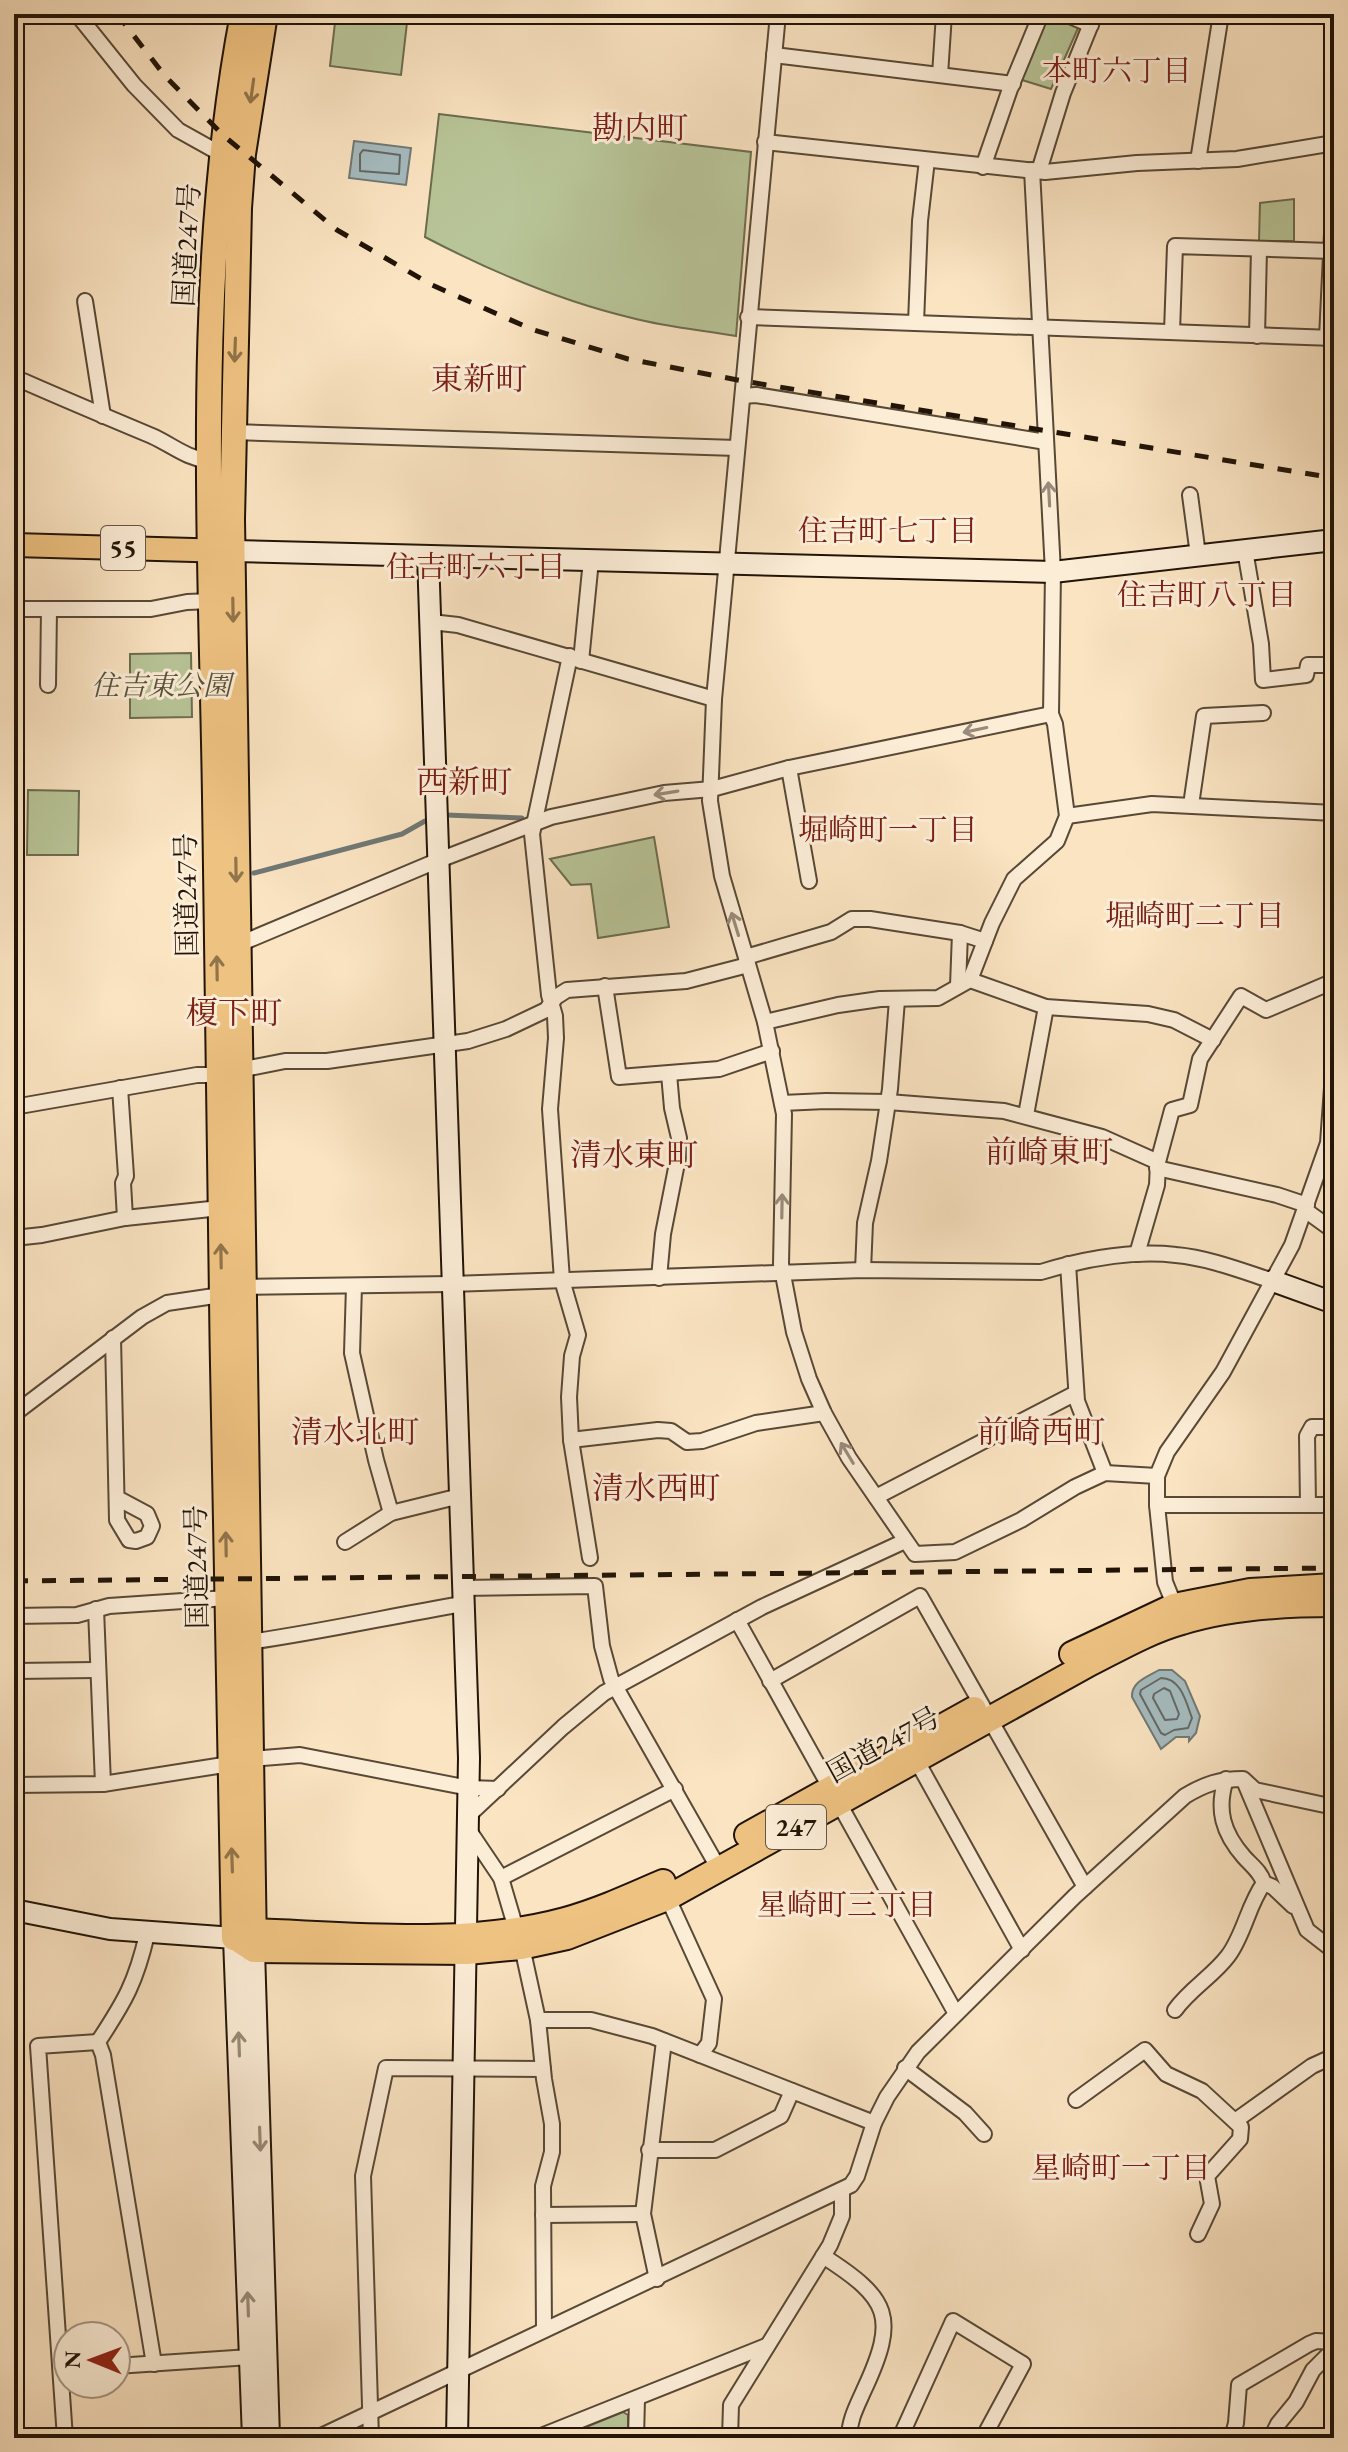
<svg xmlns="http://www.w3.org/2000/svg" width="1348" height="2452" font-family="'EB Garamond','Noto Serif JP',serif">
<rect width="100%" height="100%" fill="#fbe4c2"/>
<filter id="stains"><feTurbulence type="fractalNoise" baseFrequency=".0025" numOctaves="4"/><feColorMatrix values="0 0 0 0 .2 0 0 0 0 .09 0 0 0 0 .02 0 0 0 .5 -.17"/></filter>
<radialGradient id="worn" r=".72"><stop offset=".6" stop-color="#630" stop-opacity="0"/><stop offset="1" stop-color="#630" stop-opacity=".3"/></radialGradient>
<g fill="#b8c598" stroke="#6c6c50" stroke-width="2">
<path d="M336 14H408L401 75 330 66Z"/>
<path d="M1045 14 1079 26 1051 89 1019 79Z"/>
<path d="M439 114 751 152 736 336C701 330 666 327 632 318 560 301 490 271 425 237Z"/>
<path d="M1294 199V241H1259L1260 203Z"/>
<path d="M191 653 192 717 130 718V654Z"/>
<path d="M28 790 79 791 78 855H27Z"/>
<path d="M654 837 669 927 598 938 591 884 571 885 550 859Z"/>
<path d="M623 2412 628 2415V2438H559Z"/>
</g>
<g fill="#a5bbbf" stroke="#707875" stroke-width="2">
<path d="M354 141 411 148 406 185 349 178Z"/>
<path d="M1159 1670H1172L1185 1681 1200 1716 1196 1733 1189 1741V1737H1176L1161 1749 1132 1697C1131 1682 1147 1677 1159 1670Z"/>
</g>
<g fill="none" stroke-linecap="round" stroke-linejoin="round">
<g stroke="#636863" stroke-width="2">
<path d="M363 150 400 155 399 174 360 171V154Z"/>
<path d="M1161 1678C1181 1678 1186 1702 1192 1718L1188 1728 1174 1730 1165 1735 1161 1733 1140 1694 1141 1690Z"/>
<path d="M1164 1688 1170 1691 1179 1714 1177 1719 1165 1720 1153 1698 1154 1694Z"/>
</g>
<g stroke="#707875" stroke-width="5">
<path d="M446 815 522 818"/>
<path d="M254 873 402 834 425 821"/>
</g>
<defs>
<g id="street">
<path d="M77 14 134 85 178 130 221 154"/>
<path d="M778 14 714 699 710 801 722 876 765 1022 784 1114 781 1264 794 1332 809 1379 824 1413 849 1458 915 1554 955 1552 1021 1520 1075 1487 1105 1473 1157 1476"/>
<path d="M1065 14 1091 25"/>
<path d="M774 55 1013 84"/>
<path d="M940 75 944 14"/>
<path d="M765 142 1045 172 1137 163 1237 159 1334 143"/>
<path d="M1198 161 1221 14"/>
<path d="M983 167 1010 89 1041 14"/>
<path d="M1039 171 1063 93 1095 14"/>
<path d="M85 301 103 416"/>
<path d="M748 317 1334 338"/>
<path d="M916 323 920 221 927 160"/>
<path d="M1172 332 1175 246 1331 251"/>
<path d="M1257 336 1259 249"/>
<path d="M1327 338 1334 192"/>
<path d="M14 381H23C66 400 109 418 152 436 172 445 186 458 209 461"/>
<path d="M743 396 756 395 1046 442"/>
<path d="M233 432 737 448"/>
<path d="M1190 495 1198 555"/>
<path d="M1245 550 1261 644 1263 680 1306 675 1308 665H1334"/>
<path d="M14 609H151L187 602 212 601"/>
<path d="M431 622 458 625 714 699"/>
<path d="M570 656 532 834 549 995 555 1016 556 1038 550 1109 562 1280 578 1335 572 1356 569 1397 571 1440 590 1558"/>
<path d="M581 661 591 560"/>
<path d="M48 685 49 609"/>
<path d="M789 768 809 881"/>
<path d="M1191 805 1204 716 1263 713"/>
<path d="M1067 816 1152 804 1334 813"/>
<path d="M237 945 439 860 551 817 664 793 712 789 789 768 1051 714"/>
<path d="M746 957 831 932 852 919H870L960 933 985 941"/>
<path d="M970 980 1046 1007 1148 1014 1174 1020 1213 1040"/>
<path d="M605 986 619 1077 719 1069 772 1051"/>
<path d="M958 986 960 933"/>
<path d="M765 1022 838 1005 880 999 938 998 970 980 992 923 1014 879 1057 841 1067 816 1055 724 1051 714 1053 572 1032 170"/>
<path d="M239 1070 285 1061H327L468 1041 506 1029 546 1010 556 997 567 990 686 981 748 965"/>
<path d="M120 1088 126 1176 123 1183 125 1218"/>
<path d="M782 1103 826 1101 888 1102 1004 1111 1102 1137 1158 1162"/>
<path d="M14 1107 197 1075H218"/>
<path d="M1026 1115 1046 1007"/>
<path d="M1157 1168 1277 1195 1307 1205"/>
<path d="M1305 1210 1334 1231"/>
<path d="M14 1238 42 1235 125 1218 220 1208"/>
<path d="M1137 1254 1157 1185 1158 1162 1172 1110 1190 1105 1200 1059 1241 996 1266 1010 1334 981"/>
<path d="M1068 1264 1077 1401 1105 1473"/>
<path d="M863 1270 865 1223 879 1161 890 1089 897 1000"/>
<path d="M659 1278 663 1234 678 1158 679 1138 672 1108 669 1074"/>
<path d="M354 1286 352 1353 376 1460 391 1513"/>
<path d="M113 1338 117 1520 129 1540 136 1541 147 1537 152 1526 147 1514 117 1498"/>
<path d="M14 1414 142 1317 167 1303 221 1295 244 1287 451 1284 863 1270 1041 1272C1084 1259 1132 1250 1176 1255 1209 1258 1242 1271 1273 1281"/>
<path d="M571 1440 658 1430 671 1431 687 1442 702 1441 756 1423 824 1413"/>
<path d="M876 1497 1076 1393"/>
<path d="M1157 1505H1334"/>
<path d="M1308 1505 1307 1436 1312 1427H1334"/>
<path d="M345 1542 391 1513 460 1496"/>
<path d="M463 1588 595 1586 602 1646 611 1679 719 1869"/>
<path d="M96 1609 103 1784"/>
<path d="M1176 1609 1165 1582 1157 1505V1476L1167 1452 1223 1372 1292 1245 1328 1143 1334 1060"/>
<path d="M14 1616 77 1615 109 1606 227 1598"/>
<path d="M737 1620 955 2012"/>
<path d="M249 1642C321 1632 391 1616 463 1604"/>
<path d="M14 1671 96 1670"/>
<path d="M770 1681 920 1596 1085 1887"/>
<path d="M913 1754 1022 1950"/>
<path d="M252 1759 300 1755 469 1788 498 1789"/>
<path d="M1226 1779C1216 1810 1223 1833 1244 1857 1252 1866 1260 1871 1264 1883L1273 1887 1293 1906"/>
<path d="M1245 1783 1307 1930 1334 1951"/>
<path d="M14 1785 103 1784 230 1764"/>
<path d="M468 1816 563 1727 604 1693 762 1607 905 1541"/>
<path d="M468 1829 501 1878 524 1956 538 2020 544 2079 552 2124V2152L543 2186 544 2330"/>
<path d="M501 1878 675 1789"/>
<path d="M666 1894 714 1999 709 2043 700 2055"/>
<path d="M147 1934C136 1982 125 2001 98 2042L103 2055 154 2364"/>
<path d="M1175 2010C1190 1989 1213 1976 1228 1956 1244 1935 1248 1905 1264 1883"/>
<path d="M538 2020H591L652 2036 874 2123"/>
<path d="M905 2068 965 2113 984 2134"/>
<path d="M1076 2100 1145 2050 1166 2074 1202 2091 1241 2127 1240 2139 1207 2176 1212 2204 1198 2234"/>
<path d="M1235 2121 1312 2066 1334 2056"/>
<path d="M649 2150H715L781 2116 792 2091"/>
<path d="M543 2215 643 2214"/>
<path d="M823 2256C890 2299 898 2317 864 2390 857 2406 849 2420 849 2438"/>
<path d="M657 2279 643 2214 664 2041"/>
<path d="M116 2366 250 2357"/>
<path d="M65 2438 38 2046 98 2042"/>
<path d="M317 2438 851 2185 857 2176 874 2123 887 2097 918 2052 1075 1896 1185 1796C1205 1784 1220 1779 1243 1779L1255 1790 1334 1807"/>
<path d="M371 2438 363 2176 386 2068 543 2069"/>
<path d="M541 2438V2436L766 2346"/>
<path d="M636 2438 637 2398"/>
<path d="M730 2438 731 2405 830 2245 842 2216V2191"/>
<path d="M900 2438 953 2321 1023 2364 983 2438"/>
<path d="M1232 2438 1236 2423 1239 2385 1309 2344 1316 2341 1334 2342"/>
<path d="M1271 2438 1278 2424 1296 2402 1313 2370 1334 2349"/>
</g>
<g id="secondary">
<path d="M232 551 1053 572 1334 540"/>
<path d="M428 556 469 1758 457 2438"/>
<path d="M1273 1281 1334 1303"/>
<path d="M14 1910 110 1929 234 1938 253 2438"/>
<path d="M254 1950 269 2438"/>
</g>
<path id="primary" d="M14 545 229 551"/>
<g id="highway">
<path d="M1072 1654 1174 1606 1250 1591 1334 1586"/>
<path d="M747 1835 974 1709"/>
<path d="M240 1936 253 1931C356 1935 465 1947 565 1920 598 1911 631 1896 663 1882"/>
<path d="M234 1938C226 1557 219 1177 215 796 211 537 194 270 243 14"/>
<path d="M240 1941 254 1950 467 1952 521 1947 567 1937 667 1898 1087 1665C1117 1650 1149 1631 1182 1622 1230 1607 1284 1604 1334 1604"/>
<path d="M254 1950 232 519 239 208 243 154 265 14"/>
</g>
</defs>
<use href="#street" stroke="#584836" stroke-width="18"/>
<use href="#secondary" stroke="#211407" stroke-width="24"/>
<use href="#primary" stroke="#211407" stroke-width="26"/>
<use href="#highway" stroke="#211407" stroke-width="28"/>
<use href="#street" stroke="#fcedd7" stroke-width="14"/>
<use href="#secondary" stroke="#fcedd7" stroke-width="20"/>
<use href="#primary" stroke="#eec281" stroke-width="22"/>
<use href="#highway" stroke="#eec281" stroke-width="24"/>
<g stroke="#211407" stroke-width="5" stroke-dasharray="14 14" stroke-linecap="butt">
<path d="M117 14 165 76 224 136 337 230 432 285 531 329 628 359 743 381 1334 478"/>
<path d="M14 1581 1334 1568"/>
</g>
</g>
<defs><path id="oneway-shaft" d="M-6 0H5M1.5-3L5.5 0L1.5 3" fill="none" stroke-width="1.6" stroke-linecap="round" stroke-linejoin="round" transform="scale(2)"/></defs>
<g stroke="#92744a">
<use href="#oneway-shaft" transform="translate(252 91) rotate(98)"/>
<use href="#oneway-shaft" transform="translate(235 350) rotate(92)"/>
<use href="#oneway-shaft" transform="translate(233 610) rotate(89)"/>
<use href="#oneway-shaft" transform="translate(236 870) rotate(89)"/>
<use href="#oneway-shaft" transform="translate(217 968) rotate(-91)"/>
<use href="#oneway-shaft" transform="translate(221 1256) rotate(-91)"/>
<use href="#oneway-shaft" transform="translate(226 1544) rotate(-91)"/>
<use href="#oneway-shaft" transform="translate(232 1860) rotate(-92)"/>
</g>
<g stroke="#998b79">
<use href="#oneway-shaft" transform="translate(1049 494) rotate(-93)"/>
<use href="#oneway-shaft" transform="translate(975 730) rotate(168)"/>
<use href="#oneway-shaft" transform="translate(666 793) rotate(171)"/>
<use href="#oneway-shaft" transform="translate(735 924) rotate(-107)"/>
<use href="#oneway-shaft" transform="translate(782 1206) rotate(-89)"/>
<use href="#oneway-shaft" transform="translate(847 1453) rotate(-121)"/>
<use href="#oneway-shaft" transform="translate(239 2044) rotate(-92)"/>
<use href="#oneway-shaft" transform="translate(260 2139) rotate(88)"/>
<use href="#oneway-shaft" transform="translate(248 2304) rotate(-92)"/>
</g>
<g text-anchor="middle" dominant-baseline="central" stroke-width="6" stroke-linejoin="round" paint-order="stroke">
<g fill="#fcedd7" stroke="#635545" stroke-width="2">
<rect x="101" y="526" width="44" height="44" rx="6"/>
<rect x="766" y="1805" width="60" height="44" rx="6"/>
</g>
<g font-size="26" font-weight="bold" fill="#211407">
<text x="123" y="548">55</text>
<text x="796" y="1827">247</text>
</g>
<g font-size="28" fill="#211407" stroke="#fcedd7">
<text transform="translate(186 245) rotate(-87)">国道247号</text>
<text transform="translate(186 895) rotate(-91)">国道247号</text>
<text transform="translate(196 1567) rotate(-91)">国道247号</text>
<text transform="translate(883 1744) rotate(-29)">国道247号</text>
</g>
<g font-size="28" font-style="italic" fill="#56523a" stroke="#fcedd7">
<text x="161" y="685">住吉東公園</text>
</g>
<g font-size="30" fill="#7a1f14" stroke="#fcedd7">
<text x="1117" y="70">本町六丁目</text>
<text x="888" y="530">住吉町七丁目</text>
<text x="476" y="566">住吉町六丁目</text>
<text x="1207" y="594">住吉町八丁目</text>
<text x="888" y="829">堀崎町一丁目</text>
<text x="1195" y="915">堀崎町二丁目</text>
<text x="847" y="1904">星崎町三丁目</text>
<text x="1121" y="2167">星崎町一丁目</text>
</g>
<g font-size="32" fill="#7a1f14" stroke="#fcedd7">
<text x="640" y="128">勘内町</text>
<text x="479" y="379">東新町</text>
<text x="464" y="782">西新町</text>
<text x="234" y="1013">榎下町</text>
<text x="1049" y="1152">前崎東町</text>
<text x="634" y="1155">清水東町</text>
<text x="355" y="1432">清水北町</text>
<text x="1041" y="1432">前崎西町</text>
<text x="656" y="1488">清水西町</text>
</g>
</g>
<rect width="1348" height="2452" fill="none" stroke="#fbe4c2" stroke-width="48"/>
<rect x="16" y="16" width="1316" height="2420" fill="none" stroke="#211407" stroke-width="4"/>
<rect x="24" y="24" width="1300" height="2404" fill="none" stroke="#211407" stroke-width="2"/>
<g transform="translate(92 2360) rotate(271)"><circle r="38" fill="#fcedd7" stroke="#a49684" stroke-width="2"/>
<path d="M0-6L14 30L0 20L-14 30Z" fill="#8f2418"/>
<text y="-12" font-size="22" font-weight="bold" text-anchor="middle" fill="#211407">N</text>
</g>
<rect width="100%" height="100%" filter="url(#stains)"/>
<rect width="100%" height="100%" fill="url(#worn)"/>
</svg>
